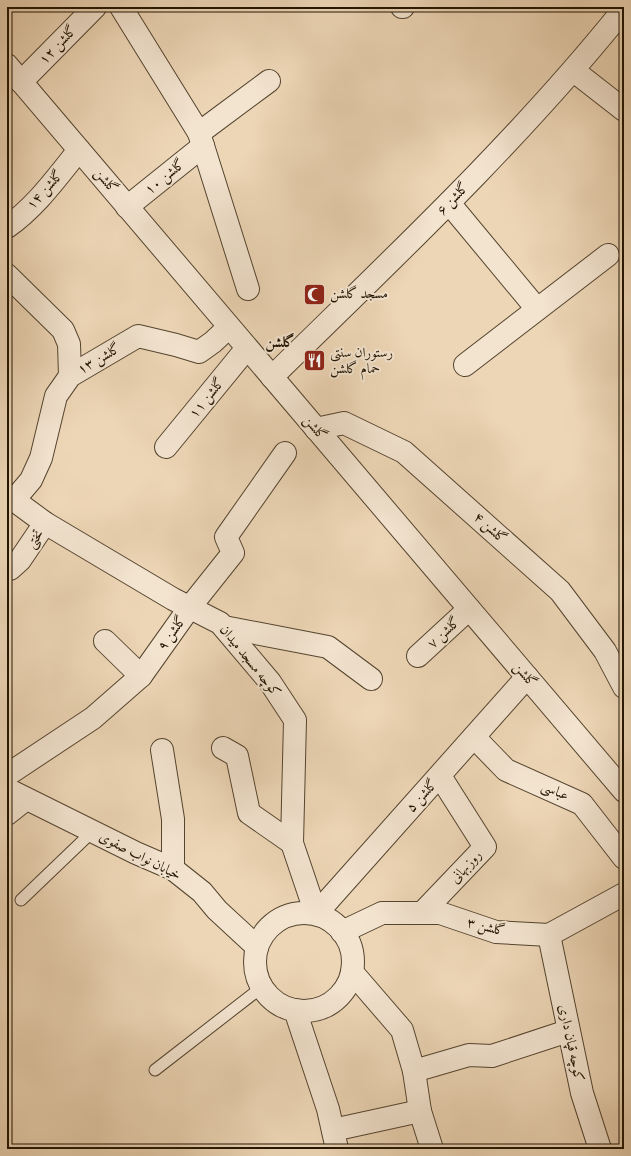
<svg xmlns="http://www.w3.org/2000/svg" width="631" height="1156" font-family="'IM FELL DW Pica',Amiri,serif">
<rect width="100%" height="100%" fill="#edd6b6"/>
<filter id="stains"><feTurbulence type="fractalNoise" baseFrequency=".005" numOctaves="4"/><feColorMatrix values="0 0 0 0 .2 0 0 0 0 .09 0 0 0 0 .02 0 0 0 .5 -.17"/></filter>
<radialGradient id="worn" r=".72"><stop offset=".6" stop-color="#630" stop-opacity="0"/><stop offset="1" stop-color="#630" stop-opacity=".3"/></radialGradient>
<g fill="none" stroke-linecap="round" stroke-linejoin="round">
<defs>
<g id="service">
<path d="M21 900 92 832"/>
<path d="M155 1070 262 987"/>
</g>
<g id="minor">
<path d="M121 7 199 133 248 289"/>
<path d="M402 7H403"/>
<path d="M574 71 624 110"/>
<path d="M21 82 95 7"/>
<path d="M199 133 269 81"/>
<path d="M449 203 537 309"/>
<path d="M127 207 203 146"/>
<path d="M7 275 63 330 69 344 70 376"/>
<path d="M465 365 608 255"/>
<path d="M316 429 344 423 404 452 560 591 605 651 624 687"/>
<path d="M166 447 247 348"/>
<path d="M7 495 45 523 173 599 220 623 270 682 295 720 292 843 316 914"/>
<path d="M14 500 31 480 41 458 56 396 70 376 138 336 176 345 199 352 213 342 229 327"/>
<path d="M7 566 10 569 20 560 45 523"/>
<path d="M224 627 328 647 371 679"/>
<path d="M105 641 141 676"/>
<path d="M418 656 469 609"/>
<path d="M474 737 506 770 582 804 624 858"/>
<path d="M223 748 237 756 249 813 292 843"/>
<path d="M162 750 173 819V869"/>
<path d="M7 775 93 718 141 676 190 607 233 553 226 537 285 453"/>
<path d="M7 814 26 799"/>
<path d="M422 913 485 847 440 776"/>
<path d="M342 932 382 913H440L496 932 549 935 624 894"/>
<path d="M549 935 582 1093 600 1149"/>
<path d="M352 972 402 1030 414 1071 420 1111 432 1149"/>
<path d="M414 1071 469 1055 492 1056 568 1031"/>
<path d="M333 1130 420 1111"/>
</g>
<g id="tertiary">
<path d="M7 65 624 791"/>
<path d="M7 227C36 207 57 177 79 150"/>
<path d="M272 377C391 260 514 145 619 15L624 11"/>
<path d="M7 789 136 853 173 869 202 892 217 910 257 947"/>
<circle cx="304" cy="962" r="49"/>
<path d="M316 914 527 677"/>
<path d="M295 1010 328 1109 337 1149"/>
</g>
</defs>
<use href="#service" stroke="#54442f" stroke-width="13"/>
<use href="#minor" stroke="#54442f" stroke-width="24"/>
<use href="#tertiary" stroke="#54442f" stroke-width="24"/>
<use href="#service" stroke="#f3e4d0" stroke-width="11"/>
<use href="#minor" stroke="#f3e4d0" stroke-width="22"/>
<use href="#tertiary" stroke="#f3e4d0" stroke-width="22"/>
</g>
<defs>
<symbol id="mosque-square" viewBox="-11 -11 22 22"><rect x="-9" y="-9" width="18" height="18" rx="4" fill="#8f2418" stroke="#f3e4d0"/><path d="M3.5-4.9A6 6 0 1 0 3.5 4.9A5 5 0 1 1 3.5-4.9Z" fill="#fff"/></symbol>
<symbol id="restaurant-square" viewBox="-11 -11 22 22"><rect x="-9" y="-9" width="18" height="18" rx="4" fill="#8f2418" stroke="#f3e4d0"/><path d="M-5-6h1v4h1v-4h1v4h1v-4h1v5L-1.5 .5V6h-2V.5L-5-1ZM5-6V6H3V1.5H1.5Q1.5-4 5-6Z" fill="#fff"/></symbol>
</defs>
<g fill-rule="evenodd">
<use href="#mosque-square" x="302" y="282" width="25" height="25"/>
<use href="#restaurant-square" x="302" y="348" width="25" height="25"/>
</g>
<g text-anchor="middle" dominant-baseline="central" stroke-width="4" stroke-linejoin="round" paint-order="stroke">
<g font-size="14" fill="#211402" stroke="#f3e4d0">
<text transform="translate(58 45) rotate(-46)">گلشن ۱۲</text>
<text transform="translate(165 177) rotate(-39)">گلشن ۱۰</text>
<text transform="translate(106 181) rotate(50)">گلشن</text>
<text transform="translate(45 190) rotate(-48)">گلشن ۱۴</text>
<text transform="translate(453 199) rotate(-46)">گلشن ۶</text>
<text transform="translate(99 359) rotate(-30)">گلشن ۱۳</text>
<text transform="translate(207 398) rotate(-51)">گلشن ۱۱</text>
<text transform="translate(315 428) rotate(50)">گلشن</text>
<text transform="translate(490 528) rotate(42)">گلشن ۴</text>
<text transform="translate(35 539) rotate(-56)">تختی</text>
<text transform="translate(172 633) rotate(-55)">گلشن ۹</text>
<text transform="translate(444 633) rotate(-43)">گلشن ۷</text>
<text transform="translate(250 661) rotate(51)">کوچه مسجد میدان</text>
<text transform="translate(525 675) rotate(50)">گلشن</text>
<text transform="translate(555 791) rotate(24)">عباسی</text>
<text transform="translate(422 796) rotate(-48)">گلشن ۵</text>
<text transform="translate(140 856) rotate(27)">خیابان نواب صفوی</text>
<text transform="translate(466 867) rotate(-47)">روزبهانی</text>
<text transform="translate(486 927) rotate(14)">گلشن ۳</text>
<text transform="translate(571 1043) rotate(78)">کوچه قپان داری</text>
</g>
<g font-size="14" fill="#211402" stroke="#f3e4d0" text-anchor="start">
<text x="330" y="294">مسجد گلشن</text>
<text x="330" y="353">رستوران سنتی<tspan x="330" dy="16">حمام گلشن</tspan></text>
</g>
<g font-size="15" font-weight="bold" fill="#211402" stroke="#f3e4d0">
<text x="280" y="342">گلشن</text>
</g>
</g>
<rect width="631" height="1156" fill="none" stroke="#edd6b6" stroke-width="24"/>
<rect x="8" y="8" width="615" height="1140" fill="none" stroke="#211402" stroke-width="2"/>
<rect x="12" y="12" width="607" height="1132" fill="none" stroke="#211402"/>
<rect width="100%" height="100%" filter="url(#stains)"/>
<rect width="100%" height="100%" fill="url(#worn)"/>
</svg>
